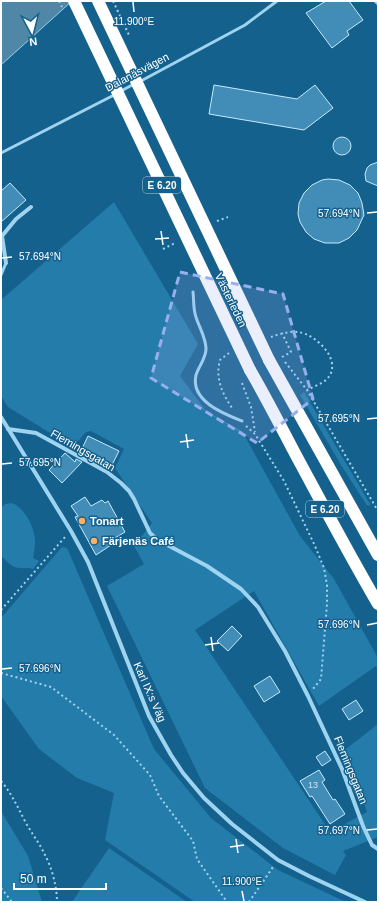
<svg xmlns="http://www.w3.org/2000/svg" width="379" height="903" font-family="Helvetica,sans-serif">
<rect width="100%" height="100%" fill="#14618e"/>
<g fill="#247cab">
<path d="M114 202 198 344 180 376 206 411 242 431 300 536 334 579 378 658V669L376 666 319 706 254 591 195 630 330 832 367 812 346 749 378 724V837L343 851 346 855 335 875 283 848 205 788 107 586 144 564 134 546 152 523 115 468 124 449 91 431 86 432 73 447 8 407 1 396V300Z"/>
<path d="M304 392 370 504V505L368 506 366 504 341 465 300 395Z"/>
<path d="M12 503C25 508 35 528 35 541 35 547 34 552 33 558L39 561 33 569C28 567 24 569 20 568 12 568 5 560 1 555V508L5 504Z"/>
<path d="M62 547 67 548 154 749 211 818 278 870 346 902H195L105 840 114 793 77 778 39 749 1 696V618Z"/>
<path d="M1 811 28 856 42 902H1Z"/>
<path d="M109 848 187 902H72Z"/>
</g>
<path fill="#5087a6" stroke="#91d2f3" d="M1 1H72L1 65Z"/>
<g fill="#418db8" stroke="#c6e9fc">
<path d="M326 1H349L363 20 347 31 349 35 332 48 306 13Z"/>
<path d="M214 85 297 99 315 85 333 108 304 130 209 114Z"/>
<circle cx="342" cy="146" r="9"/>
<path d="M378 162V186L366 181 365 174 367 168 370 165Z"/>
<path d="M328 179 339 180 350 185 358 193 362 203 364 215 357 230 349 238 339 243H325L314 239 306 232 300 222 298 214 299 203 304 193 312 185 322 180Z"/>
<path d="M10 183 26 200 1 222V191Z"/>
<path d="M88 436 119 451 111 467 80 453Z"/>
<path d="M65 453 75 462 76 459 82 462 62 483 49 470Z"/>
<path d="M85 497 91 506 102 500 105 503 108 501 125 532 115 538 117 541 96 555 75 517 78 516 71 506Z"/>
<path d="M232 626 242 636 228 651 217 641Z"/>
<path d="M270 676 280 692 264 702 254 686Z"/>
<path d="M356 700 363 711 349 720 342 709Z"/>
<path d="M325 751 331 760 322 766 316 757Z"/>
<path d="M319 770 325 780 322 782 333 800 335 799 345 814 330 824 312 796 310 797 300 781Z"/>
</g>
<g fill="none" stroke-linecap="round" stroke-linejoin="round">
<g stroke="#9fd4f0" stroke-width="2" stroke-dasharray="2 3" stroke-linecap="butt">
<path d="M217 221 228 217"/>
<path d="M163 249 175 243"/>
<path d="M271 337C279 334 289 331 298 332 316 334 345 362 326 380 321 384 313 387 307 390"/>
<path d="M229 353 220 360C215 378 222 393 232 408"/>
<path d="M282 357 291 352 282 333"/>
<path d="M285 362 307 390 378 511"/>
<path d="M242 383 251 407 255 432"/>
<path d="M246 426 255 434 284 481 315 546 324 568 327 585V604L321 679 313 689"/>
<path d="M1 610 65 537"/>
<path d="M1 673 51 687 114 735 150 775 159 796 193 841 197 859 227 902"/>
<path d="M1 781C12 794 18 808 26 823 32 834 40 844 45 855 52 868 57 887 57 902"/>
<path d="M1 888 12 902"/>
<path d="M249 902 273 867"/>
</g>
<g stroke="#9fd4f0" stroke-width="3">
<path d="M375 1 378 4"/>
<path d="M139 82 245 25 277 1"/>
<path d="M121 91 134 84"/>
<path d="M1 153 116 94"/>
<path d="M1 275 6 263"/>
<path d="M193 292C194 300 193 309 196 317 199 327 206 338 206 349 206 358 199 366 196 375 190 401 224 414 242 421"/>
</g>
<g stroke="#9fd4f0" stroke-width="4">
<path d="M6 263 2 236 16 219 31 207"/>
<path d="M1 417 71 531 88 562 149 716 171 755 183 773 204 798 232 824 278 860 309 876 365 902"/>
<path d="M8 429 36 433 107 472 121 483 129 491 134 499 150 533 158 540 207 566 241 589 258 607 285 651 308 696 342 769 363 826 372 845 378 849"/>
</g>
<g stroke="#fff" stroke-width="12">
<path d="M269 360 378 555"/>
<path d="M250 370C267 399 282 429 298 459 324 507 350 556 378 604"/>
</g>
<g stroke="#9fd4f0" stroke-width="2" stroke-dasharray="2 3" stroke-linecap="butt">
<path d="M59 1 62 7"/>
<path d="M113 1 129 35"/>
</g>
<g stroke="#fff" stroke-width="12">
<path d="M74 1 250 370"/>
<path d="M98 1 269 360"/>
</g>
</g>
<path fill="#99afed" fill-opacity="0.2" stroke="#99afed" stroke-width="3" stroke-dasharray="8 5" stroke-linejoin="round" d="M180 272 283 294 313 399 257 443 151 378Z"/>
<path fill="none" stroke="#fff" stroke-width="1.5" d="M133 2 134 12M367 213 377 212M161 231 163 245M155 239 169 238M2 258 12 257M367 419 377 418M186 434 188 448M180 442 194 440M2 464 12 463M367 625 377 623M211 637 213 651M205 645 219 643M2 669 12 668M367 830 377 829M236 839 238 853M230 847 244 845M242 891 244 901"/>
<g fill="#ffb15e" stroke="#14618e" stroke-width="1.5">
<circle cx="82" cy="521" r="4"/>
<circle cx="94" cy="541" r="4"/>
</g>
<g text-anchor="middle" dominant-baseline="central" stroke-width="3" stroke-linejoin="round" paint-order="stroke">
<g font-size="9" fill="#d0e2ed">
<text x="313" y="785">13</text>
</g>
<g fill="#14618e" stroke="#b8d0dd" stroke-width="1">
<rect x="143" y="177" width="38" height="16" rx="3"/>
<rect x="306" y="501" width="38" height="16" rx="3"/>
</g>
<g font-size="10" font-weight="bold" fill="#fff">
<text x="162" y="185">E 6.20</text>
<text x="325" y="509">E 6.20</text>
</g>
<g font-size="11" fill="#fff" stroke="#14618e">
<text transform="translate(137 72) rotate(-28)">Dalanäsvägen</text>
<text transform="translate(231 300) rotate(64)">Västerleden</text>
<text transform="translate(83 450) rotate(30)">Flemingsgatan</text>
<text transform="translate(150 692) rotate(66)">Karl IX:s Väg</text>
<text transform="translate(351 770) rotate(68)">Flemingsgatan</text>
</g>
<g font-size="11" font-weight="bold" fill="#fff" stroke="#14618e" text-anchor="start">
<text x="90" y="521">Tonart</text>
<text x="102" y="541">Färjenäs Café</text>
</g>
</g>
<g font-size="10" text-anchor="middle" fill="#fff" stroke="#14618e" stroke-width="3" stroke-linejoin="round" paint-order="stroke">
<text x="134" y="25">11.900°E</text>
<text x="339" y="217">57.694°N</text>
<text x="40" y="260">57.694°N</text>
<text x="339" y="422">57.695°N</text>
<text x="40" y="466">57.695°N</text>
<text x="339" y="628">57.696°N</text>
<text x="40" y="672">57.696°N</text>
<text x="339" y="834">57.697°N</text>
<text x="242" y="885">11.900°E</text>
</g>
<rect width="379" height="903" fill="none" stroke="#ffffff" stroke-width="4"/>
<g transform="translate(32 32) rotate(173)" stroke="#14618e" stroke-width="3" paint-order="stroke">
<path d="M0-3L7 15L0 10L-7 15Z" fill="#ffffff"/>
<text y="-6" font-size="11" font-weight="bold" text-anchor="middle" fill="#ffffff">N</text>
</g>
<path d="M14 883v6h92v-6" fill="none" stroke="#ffffff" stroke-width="2"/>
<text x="20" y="883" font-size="12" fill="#ffffff" stroke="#14618e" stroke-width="3" paint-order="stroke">50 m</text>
</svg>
